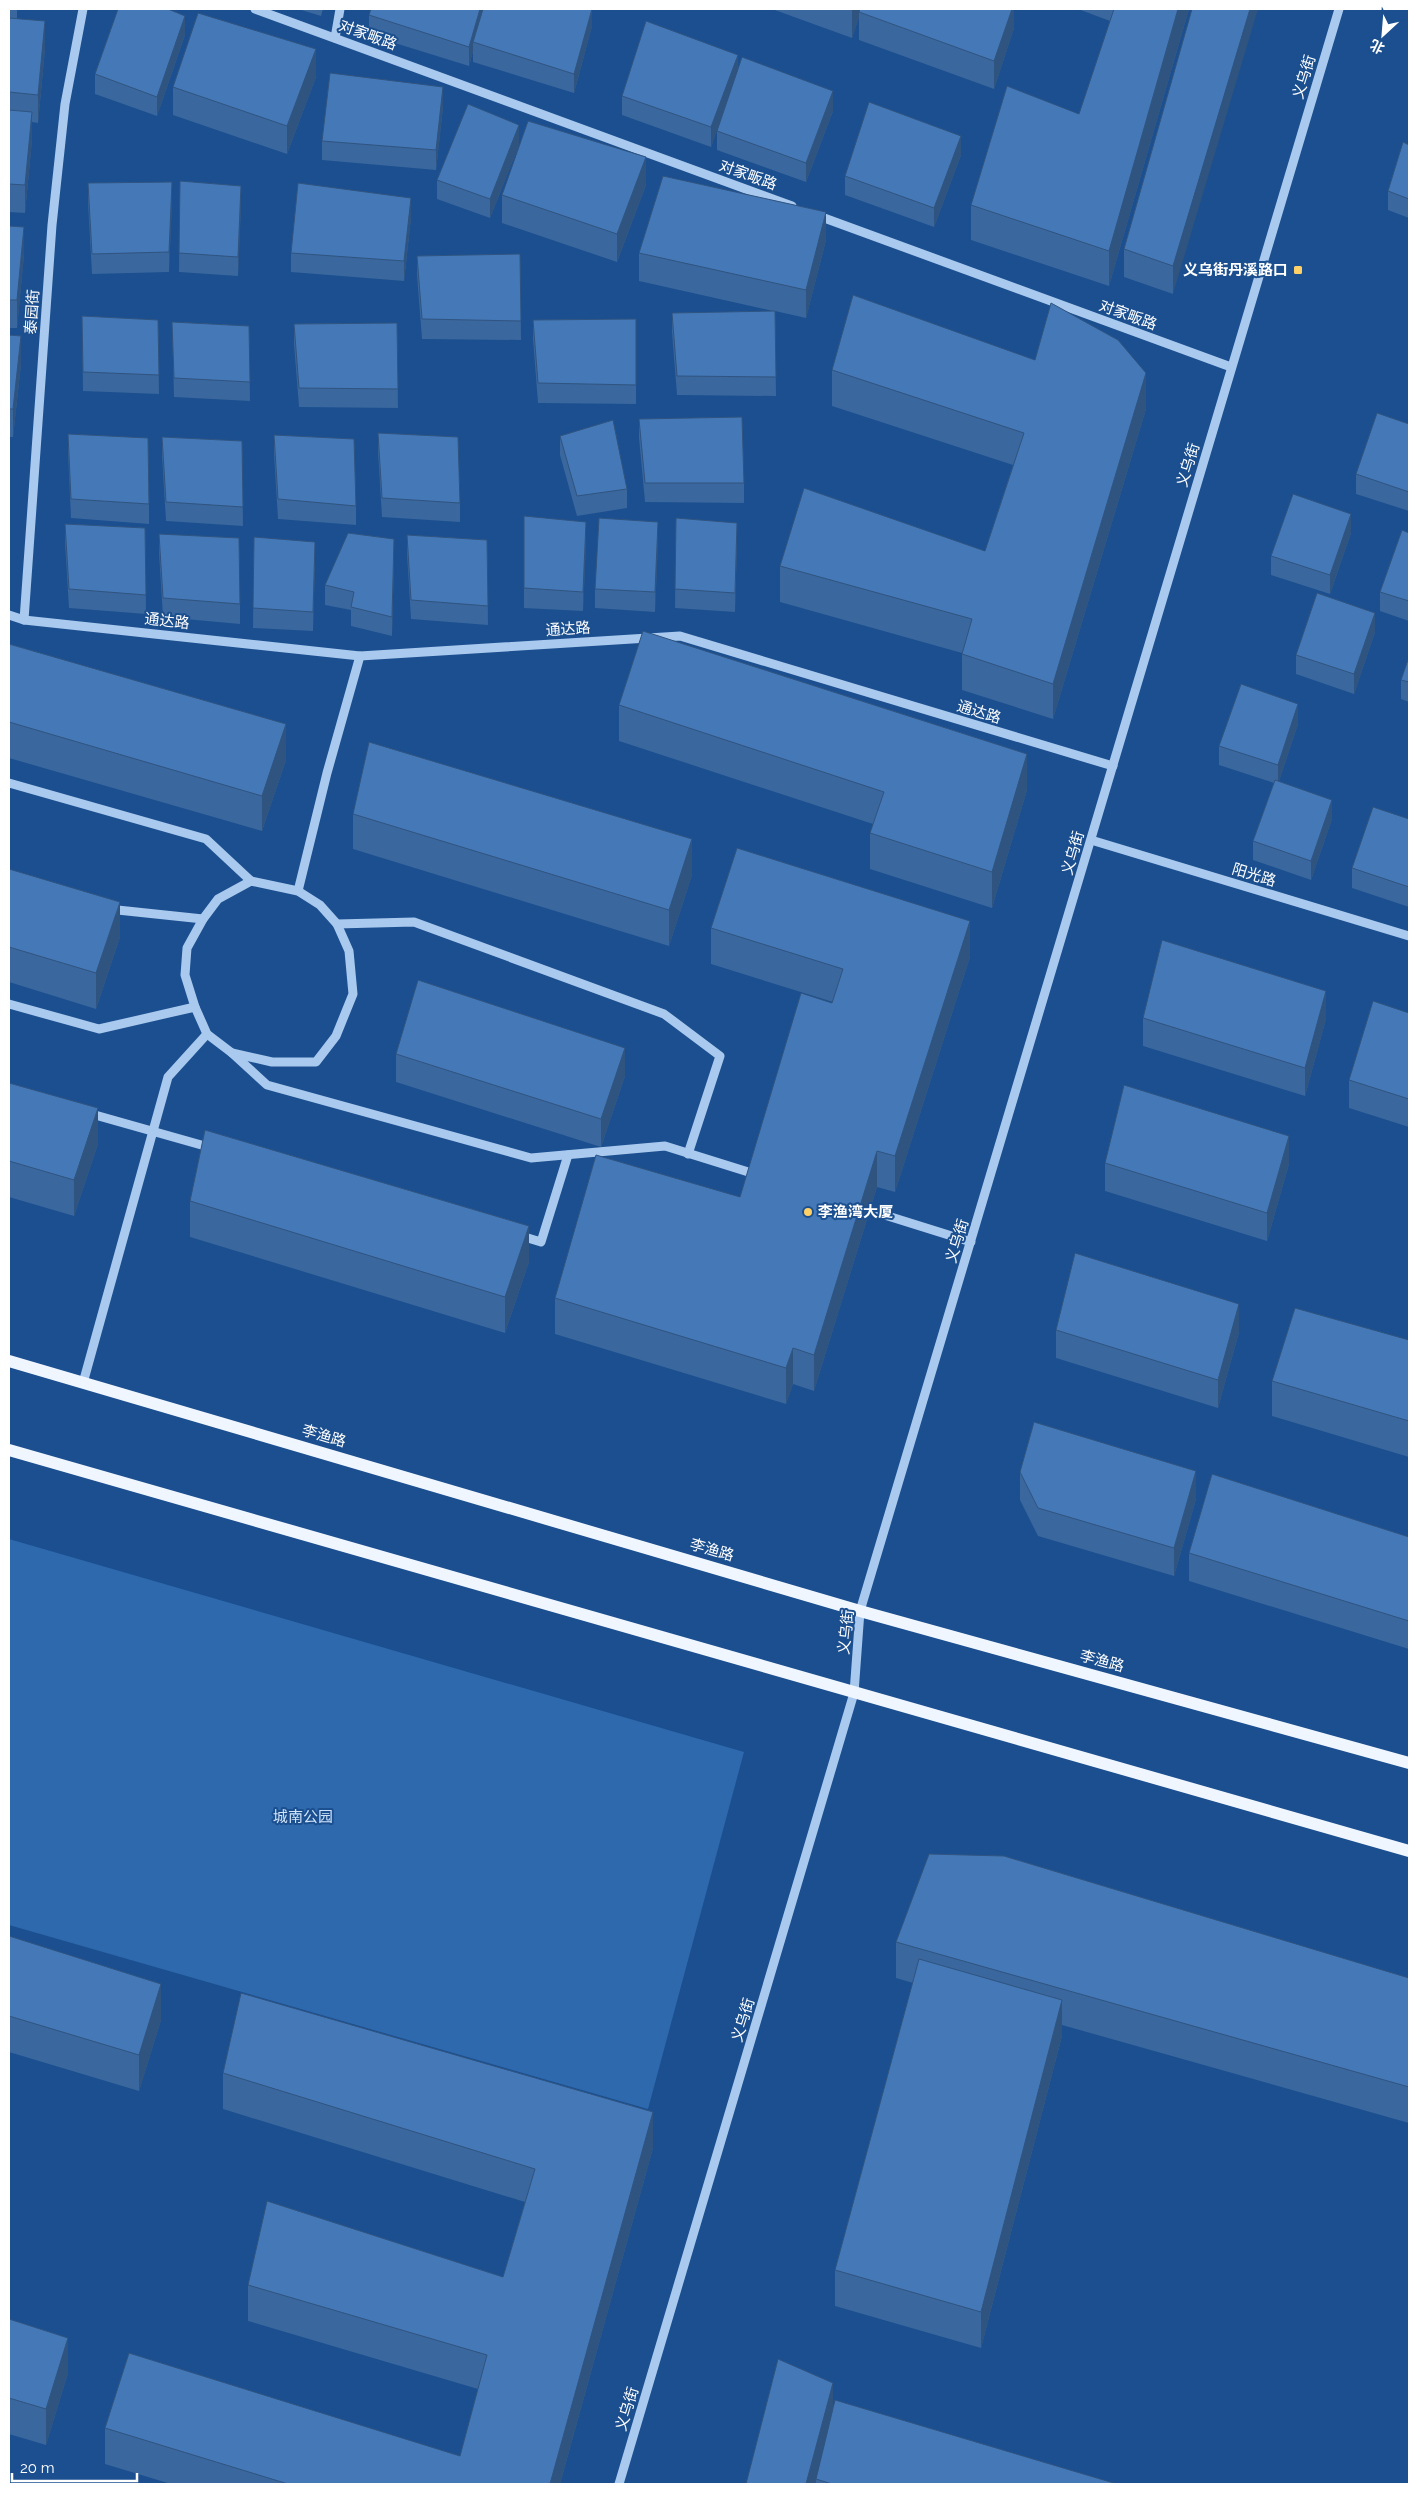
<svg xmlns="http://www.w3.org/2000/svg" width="1418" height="2493" font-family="Raleway,'Noto Sans SC',sans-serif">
<rect width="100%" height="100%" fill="#1b4f8f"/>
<path fill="#2e69ad" d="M9 1539 744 1752 648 2109 9 1925Z"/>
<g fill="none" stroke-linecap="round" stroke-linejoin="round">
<g stroke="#a9c9ee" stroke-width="9">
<path d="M255 9 792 206"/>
<path d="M335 38 340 9"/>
<path d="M816 215 1231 367"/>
<path d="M9 615 24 620 360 656 680 636 1113 766"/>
<path d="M24 620 52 225 65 104 83 9"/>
<path d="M9 783 206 839 251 881"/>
<path d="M1091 840 1409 936"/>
<path d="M251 881 298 891 320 905 337 924 349 951 353 994 336 1036 316 1062H272L232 1053 207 1034 195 1007 185 975 187 948 203 919 218 899Z"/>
<path d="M298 891 327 773 360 656"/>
<path d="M108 909 203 919"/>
<path d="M337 924 414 922 664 1014 720 1056 688 1154"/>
<path d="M9 1004 99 1029 195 1007"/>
<path d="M232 1053 267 1085 531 1158 665 1146 758 1175"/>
<path d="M88 1113 212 1148"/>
<path d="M859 1207 971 1242"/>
<path d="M518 1235 541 1242 568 1155"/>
<path d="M83 1383 168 1077 207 1034"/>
<path d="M619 2484 854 1693 860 1611 1339 9"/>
</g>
<g stroke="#f0f6ff" stroke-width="12">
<path d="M9 1361 860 1611 1409 1763"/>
<path d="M9 1450 1409 1851"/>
</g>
</g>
<g fill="#3a679d">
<path d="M9 9H17V19L45 49 38 123 32 122V140L25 213 9 212Z"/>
<path d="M298 9H323L321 16Z"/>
<path d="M592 9V26L574 93 473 62V51L469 66 369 35V15Z"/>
<path d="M772 9H1014V28L994 89 859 40V17L852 38Z"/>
<path d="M1078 9H1189L1109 286 971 240V205L1079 114 1110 21Z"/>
<path d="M1192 9 1173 294 1124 277V249Z"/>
<path d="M185 35 157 116 95 94V74Z"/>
<path d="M738 68 833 111 806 182 717 150V131L720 120 711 147 622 115V96Z"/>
<path d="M316 77 287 154 173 115V87Z"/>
<path d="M443 107 436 170 322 160V141Z"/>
<path d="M519 145 490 218 437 199V180Z"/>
<path d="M1409 145V218L1388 210V191Z"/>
<path d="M961 155 934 227 845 195V176Z"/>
<path d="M180 181 241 206 238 276 179 272Z"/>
<path d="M88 183 172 201 169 272 92 274 88 203Z"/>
<path d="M646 185 617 262 502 223V195Z"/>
<path d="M411 218 404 281 291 272V253Z"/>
<path d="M9 226 24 255 17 328H9Z"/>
<path d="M826 240 806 318 775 311 776 396 677 395 672 332V313L773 311 639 281V253Z"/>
<path d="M520 254 521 340 422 339 417 275V256Z"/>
<path d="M82 316 158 320 159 394 83 391Z"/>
<path d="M636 319V404L538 403 533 339V320Z"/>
<path d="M172 322 249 326 250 401 174 397Z"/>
<path d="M397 323 398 408 299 407 294 344V324Z"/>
<path d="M9 335 21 364 13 437H9Z"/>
<path d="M832 370 1146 409 1053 719 962 690V653L780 602V566L985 551 1013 465 832 406Z"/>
<path d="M639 419 744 483V503L645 502 639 438Z"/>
<path d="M1409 424V511L1356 494V474Z"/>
<path d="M378 433 460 503V522L382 517 378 452Z"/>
<path d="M68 434 149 504V524L71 518 68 453Z"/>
<path d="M274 435 356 506V525L278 519 274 454Z"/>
<path d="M560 436 627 489V508L577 516 560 455Z"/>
<path d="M162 437 242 441 243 526 166 521 162 456Z"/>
<path d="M524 516 586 541 583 611 524 608Z"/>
<path d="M676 518 737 542 735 612 675 608Z"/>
<path d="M65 524 145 528 146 614 69 608 65 543Z"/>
<path d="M1351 533 1330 594 1271 575V556Z"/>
<path d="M1409 533V621L1380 611V592Z"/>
<path d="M159 534 240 604V624L163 617 159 553Z"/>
<path d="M407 535 487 540 488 625 411 619 407 554Z"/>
<path d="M254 537 315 562 313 631 253 628Z"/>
<path d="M658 541 655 612 595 608V589Z"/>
<path d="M394 558 392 636 351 626V610L325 605V585Z"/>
<path d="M1375 632 1354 694 1296 674V655Z"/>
<path d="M9 644 286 760 262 831 9 758Z"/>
<path d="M1409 657V702L1401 699V680Z"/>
<path d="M619 705 1027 790 992 908 870 869V833L873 824 619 741Z"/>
<path d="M1298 724 1279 781 1332 819 1311 880 1253 860V841L1274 783 1219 765V746Z"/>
<path d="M353 814 692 875 669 946 353 849Z"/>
<path d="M1409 819V907L1352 888V868Z"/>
<path d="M9 869 120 937 96 1009 9 982Z"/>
<path d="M711 928 970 957 895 1192 877 1187 814 1391 793 1384 786 1404 555 1334V1298L740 1197 832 1003 833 1002 711 964Z"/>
<path d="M1409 1013V1127L1349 1108V1080Z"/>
<path d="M1143 1018 1326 1019 1305 1096 1143 1046Z"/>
<path d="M396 1054 625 1076 601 1147 396 1082Z"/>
<path d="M9 1083 98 1144 74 1216 9 1197Z"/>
<path d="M1105 1163 1289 1164 1267 1241 1105 1191Z"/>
<path d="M190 1201 529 1262 505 1333 190 1237Z"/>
<path d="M1056 1330 1239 1332 1218 1408 1056 1358Z"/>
<path d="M1409 1340V1457L1272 1416V1381Z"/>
<path d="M1020 1472 1196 1499 1174 1576 1038 1536 1020 1500Z"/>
<path d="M1409 1537V1649L1189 1581V1553Z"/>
<path d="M9 1936 161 2020 139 2091 9 2052Z"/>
<path d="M896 1942 1409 1978V2123L1062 2025V2036L981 2348 835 2306V2270L913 1983 896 1978Z"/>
<path d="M223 2073 653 2148 560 2484H171L105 2464V2428L460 2456 478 2389 248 2321V2285L503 2277 525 2202 223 2109Z"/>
<path d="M9 2319 68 2373 46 2445 9 2434Z"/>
<path d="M833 2406 1117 2484H746Z"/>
</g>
<g fill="#305480">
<path d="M480 9H485L473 42V51L469 66V47Z"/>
<path d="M592 9V26L574 93V74Z"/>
<path d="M852 9H861L859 12V17L852 38Z"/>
<path d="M1012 9H1014V28L994 89V61Z"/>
<path d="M1178 9H1189L1109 286V251Z"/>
<path d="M1250 9H1258L1173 294V266Z"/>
<path d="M185 16V35L157 116V97Z"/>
<path d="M45 21V49L38 123V95Z"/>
<path d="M316 49V77L287 154V126Z"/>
<path d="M738 55V74L711 147V127Z"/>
<path d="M443 87V107L436 170V150Z"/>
<path d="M833 91V111L806 182V163Z"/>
<path d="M32 112V140L25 213V185Z"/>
<path d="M519 125V145L490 218V199Z"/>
<path d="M961 136V155L934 227V208Z"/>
<path d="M646 157V185L617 262V234Z"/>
<path d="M172 182V201L169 272V252Z"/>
<path d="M241 186V206L238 276V257Z"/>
<path d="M411 198V218L404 281V261Z"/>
<path d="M826 212V240L806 318V290Z"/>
<path d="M24 227V255L17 328V300Z"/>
<path d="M21 336V364L13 437V409Z"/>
<path d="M1146 373V409L1053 719V684Z"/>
<path d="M1351 514V533L1330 594V575Z"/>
<path d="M586 522V541L583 611V592Z"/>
<path d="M658 522V541L655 612V592Z"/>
<path d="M737 523V542L735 612V593Z"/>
<path d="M394 539V558L392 636V617Z"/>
<path d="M315 542V562L313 631V612Z"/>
<path d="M1375 613V632L1354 694V674Z"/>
<path d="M1298 704V724L1278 784V765Z"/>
<path d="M286 724V760L262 831V796Z"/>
<path d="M1027 754V790L992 908V872Z"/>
<path d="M1332 800V819L1311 880V861Z"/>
<path d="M692 839V875L669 946V910Z"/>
<path d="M120 902V937L96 1009V973Z"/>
<path d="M970 921V957L895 1192V1156Z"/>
<path d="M1326 991V1019L1305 1096V1068Z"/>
<path d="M625 1048V1076L601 1147V1119Z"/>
<path d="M98 1108V1144L74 1216V1180Z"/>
<path d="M1289 1136V1164L1267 1241V1213Z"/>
<path d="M877 1151V1187L814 1391V1355Z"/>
<path d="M529 1226V1262L505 1333V1297Z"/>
<path d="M1239 1304V1332L1218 1408V1380Z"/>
<path d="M793 1348V1384L786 1404V1368Z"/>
<path d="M1196 1471V1499L1174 1576V1548Z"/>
<path d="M161 1984V2020L139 2091V2055Z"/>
<path d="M1062 2000V2036L981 2348V2312Z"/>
<path d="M653 2112V2148L560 2484H550Z"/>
<path d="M68 2338V2373L46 2445V2409Z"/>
<path d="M833 2383V2419L816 2479V2484H806Z"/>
</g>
<g fill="#4478b7" stroke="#305480">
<path d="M118 9H168L185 16 157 97 95 74Z"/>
<path d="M371 9H480L469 47 369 15Z"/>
<path d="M483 9H592L574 74 473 42Z"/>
<path d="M860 9H1012L994 61 859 12Z"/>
<path d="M1114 9H1178L1109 251 971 205 1007 86 1079 114Z"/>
<path d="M1192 9H1250L1173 266 1124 249Z"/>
<path d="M198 13 316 49 287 126 173 87Z"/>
<path d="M9 18 45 21 38 95 9 92Z"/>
<path d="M646 21 738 55 711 127 622 96Z"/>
<path d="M742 57 833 91 806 163 717 131Z"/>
<path d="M330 73 443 87 436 150 322 141Z"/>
<path d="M869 102 961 136 934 208 845 176Z"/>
<path d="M468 104 519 125 490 199 437 180Z"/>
<path d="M9 110 32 112 25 185 9 184Z"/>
<path d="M528 121 646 157 617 234 502 195Z"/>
<path d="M1403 142 1409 145V199L1388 191Z"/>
<path d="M663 176 826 212 806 290 639 253Z"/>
<path d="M180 181 241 186 238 257 179 253Z"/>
<path d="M172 182 169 252 92 254 88 183Z"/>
<path d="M298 183 411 198 404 261 291 253Z"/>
<path d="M9 226 24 227 17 300H9Z"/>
<path d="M520 254 521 321 422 319 417 256Z"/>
<path d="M853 295 1035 360 1051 303 1118 340 1146 373 1053 684 962 654 972 619 780 566 804 488 985 551 1024 433 832 370Z"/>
<path d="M775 311 776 377 677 376 672 313Z"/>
<path d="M82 316 158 320 159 375 83 372Z"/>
<path d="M636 319V385L538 383 533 320Z"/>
<path d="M172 322 249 326 250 382 174 378Z"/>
<path d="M397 323 398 389 299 388 294 324Z"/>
<path d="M9 335 21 336 13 409H9Z"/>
<path d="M1377 413 1409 424V492L1356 474Z"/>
<path d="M742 417 744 483H645L639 419Z"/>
<path d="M613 420 627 489 577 496 560 436Z"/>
<path d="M378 433 458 437 460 503 382 498Z"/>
<path d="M68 434 148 438 149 504 71 499Z"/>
<path d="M274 435 354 439 356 506 278 499Z"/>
<path d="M162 437 242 441 243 507 166 502Z"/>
<path d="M1293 494 1351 514 1330 575 1271 556Z"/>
<path d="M524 516 586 522 583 592 524 588Z"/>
<path d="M599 518 658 522 655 592 595 589Z"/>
<path d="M676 518 737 523 735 593 675 589Z"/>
<path d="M65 524 145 528 146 595 69 589Z"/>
<path d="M1402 530 1409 533V601L1380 592Z"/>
<path d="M348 533 394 539 392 617 351 607 354 592 325 585Z"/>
<path d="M159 534 239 538 240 604 163 598Z"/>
<path d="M407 535 487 540 488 606 411 600Z"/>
<path d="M254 537 315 542 313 612 253 608Z"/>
<path d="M1317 593 1375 613 1354 674 1296 655Z"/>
<path d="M643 631 1027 754 992 872 870 833 884 792 619 705Z"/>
<path d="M9 644 286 724 262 796 9 722Z"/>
<path d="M1409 657V682L1401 680Z"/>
<path d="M1241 684 1298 704 1278 765 1219 746Z"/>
<path d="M369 742 692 839 669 910 353 814Z"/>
<path d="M1275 780 1332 800 1311 861 1253 841Z"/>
<path d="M1373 807 1409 819V887L1352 868Z"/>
<path d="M737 848 970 921 895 1156 877 1151 814 1355 793 1348 786 1368 555 1298 596 1155 740 1197 801 993 832 1003 843 969 711 928Z"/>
<path d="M9 869 120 902 96 973 9 947Z"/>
<path d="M1162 940 1326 991 1305 1068 1143 1018Z"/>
<path d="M418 980 625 1048 601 1119 396 1054Z"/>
<path d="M1373 1001 1409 1013V1099L1349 1080Z"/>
<path d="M9 1083 98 1108 74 1180 9 1161Z"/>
<path d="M1124 1085 1289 1136 1267 1213 1105 1163Z"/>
<path d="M205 1130 529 1226 505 1297 190 1201Z"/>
<path d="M1075 1253 1239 1304 1218 1380 1056 1330Z"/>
<path d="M1295 1308 1409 1340V1421L1272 1381Z"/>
<path d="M1034 1422 1196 1471 1174 1548 1038 1508 1020 1472Z"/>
<path d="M1212 1474 1409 1537V1621L1189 1553Z"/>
<path d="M929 1854 1004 1856 1409 1978V2087L896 1942Z"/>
<path d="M9 1936 161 1984 139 2055 9 2016Z"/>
<path d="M919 1959 1062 2000 981 2312 835 2270Z"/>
<path d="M241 1993 653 2112 550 2484H288L105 2428 129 2353 460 2456 487 2355 248 2285 267 2201 503 2277 535 2169 223 2073Z"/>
<path d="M9 2319 68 2338 46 2409 9 2398Z"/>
<path d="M778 2359 833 2383 806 2484H746Z"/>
<path d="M835 2400 1117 2484H832L816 2479Z"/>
</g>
<g fill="#ffd166" stroke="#1b4f8f" stroke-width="2">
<rect x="1293" y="265" width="10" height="10" rx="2.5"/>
<circle cx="808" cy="1212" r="5"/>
</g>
<g text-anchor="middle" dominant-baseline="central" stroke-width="4" stroke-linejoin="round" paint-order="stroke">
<g font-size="15" fill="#fff" stroke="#1b4f8f">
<text transform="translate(368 35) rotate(20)">对家畈路</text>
<text transform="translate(1304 77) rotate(-73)">义乌街</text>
<text transform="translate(748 175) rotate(20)">对家畈路</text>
<text transform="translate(32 312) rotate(-86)">泰园街</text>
<text transform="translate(1128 315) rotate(20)">对家畈路</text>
<text transform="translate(1188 465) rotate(-73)">义乌街</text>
<text transform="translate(167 621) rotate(6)">通达路</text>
<text transform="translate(568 629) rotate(-4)">通达路</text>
<text transform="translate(979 712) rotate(17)">通达路</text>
<text transform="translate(1073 853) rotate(-74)">义乌街</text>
<text transform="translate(1254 875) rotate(17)">阳光路</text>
<text transform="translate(957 1241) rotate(-73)">义乌街</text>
<text transform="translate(324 1436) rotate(16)">李渔路</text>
<text transform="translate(712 1550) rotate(16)">李渔路</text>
<text transform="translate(846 1632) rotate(-84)">义乌街</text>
<text transform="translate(1102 1661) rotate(15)">李渔路</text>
<text transform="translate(743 2020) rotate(-73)">义乌街</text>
<text transform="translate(627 2409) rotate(-73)">义乌街</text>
</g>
<g font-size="15" font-weight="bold" fill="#fff" stroke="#1b4f8f" text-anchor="end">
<text x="1288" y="270">义乌街丹溪路口</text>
<text x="818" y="1212" text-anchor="start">李渔湾大厦</text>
</g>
<g font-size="15" fill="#cfe3fa" stroke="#1b4f8f">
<text x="303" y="1817">城南公园</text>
</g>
</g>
<rect width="1418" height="2493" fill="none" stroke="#ffffff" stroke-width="20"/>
<g transform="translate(1383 35) rotate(206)" stroke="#1b4f8f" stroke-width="4" paint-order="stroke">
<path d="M0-4L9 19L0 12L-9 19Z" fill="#ffffff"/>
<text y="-8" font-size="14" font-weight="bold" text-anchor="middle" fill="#ffffff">北</text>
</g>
<path d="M12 2473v8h125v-8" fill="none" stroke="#ffffff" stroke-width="2.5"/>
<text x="20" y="2473" font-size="15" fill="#ffffff" stroke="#1b4f8f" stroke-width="4" paint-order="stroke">20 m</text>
</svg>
